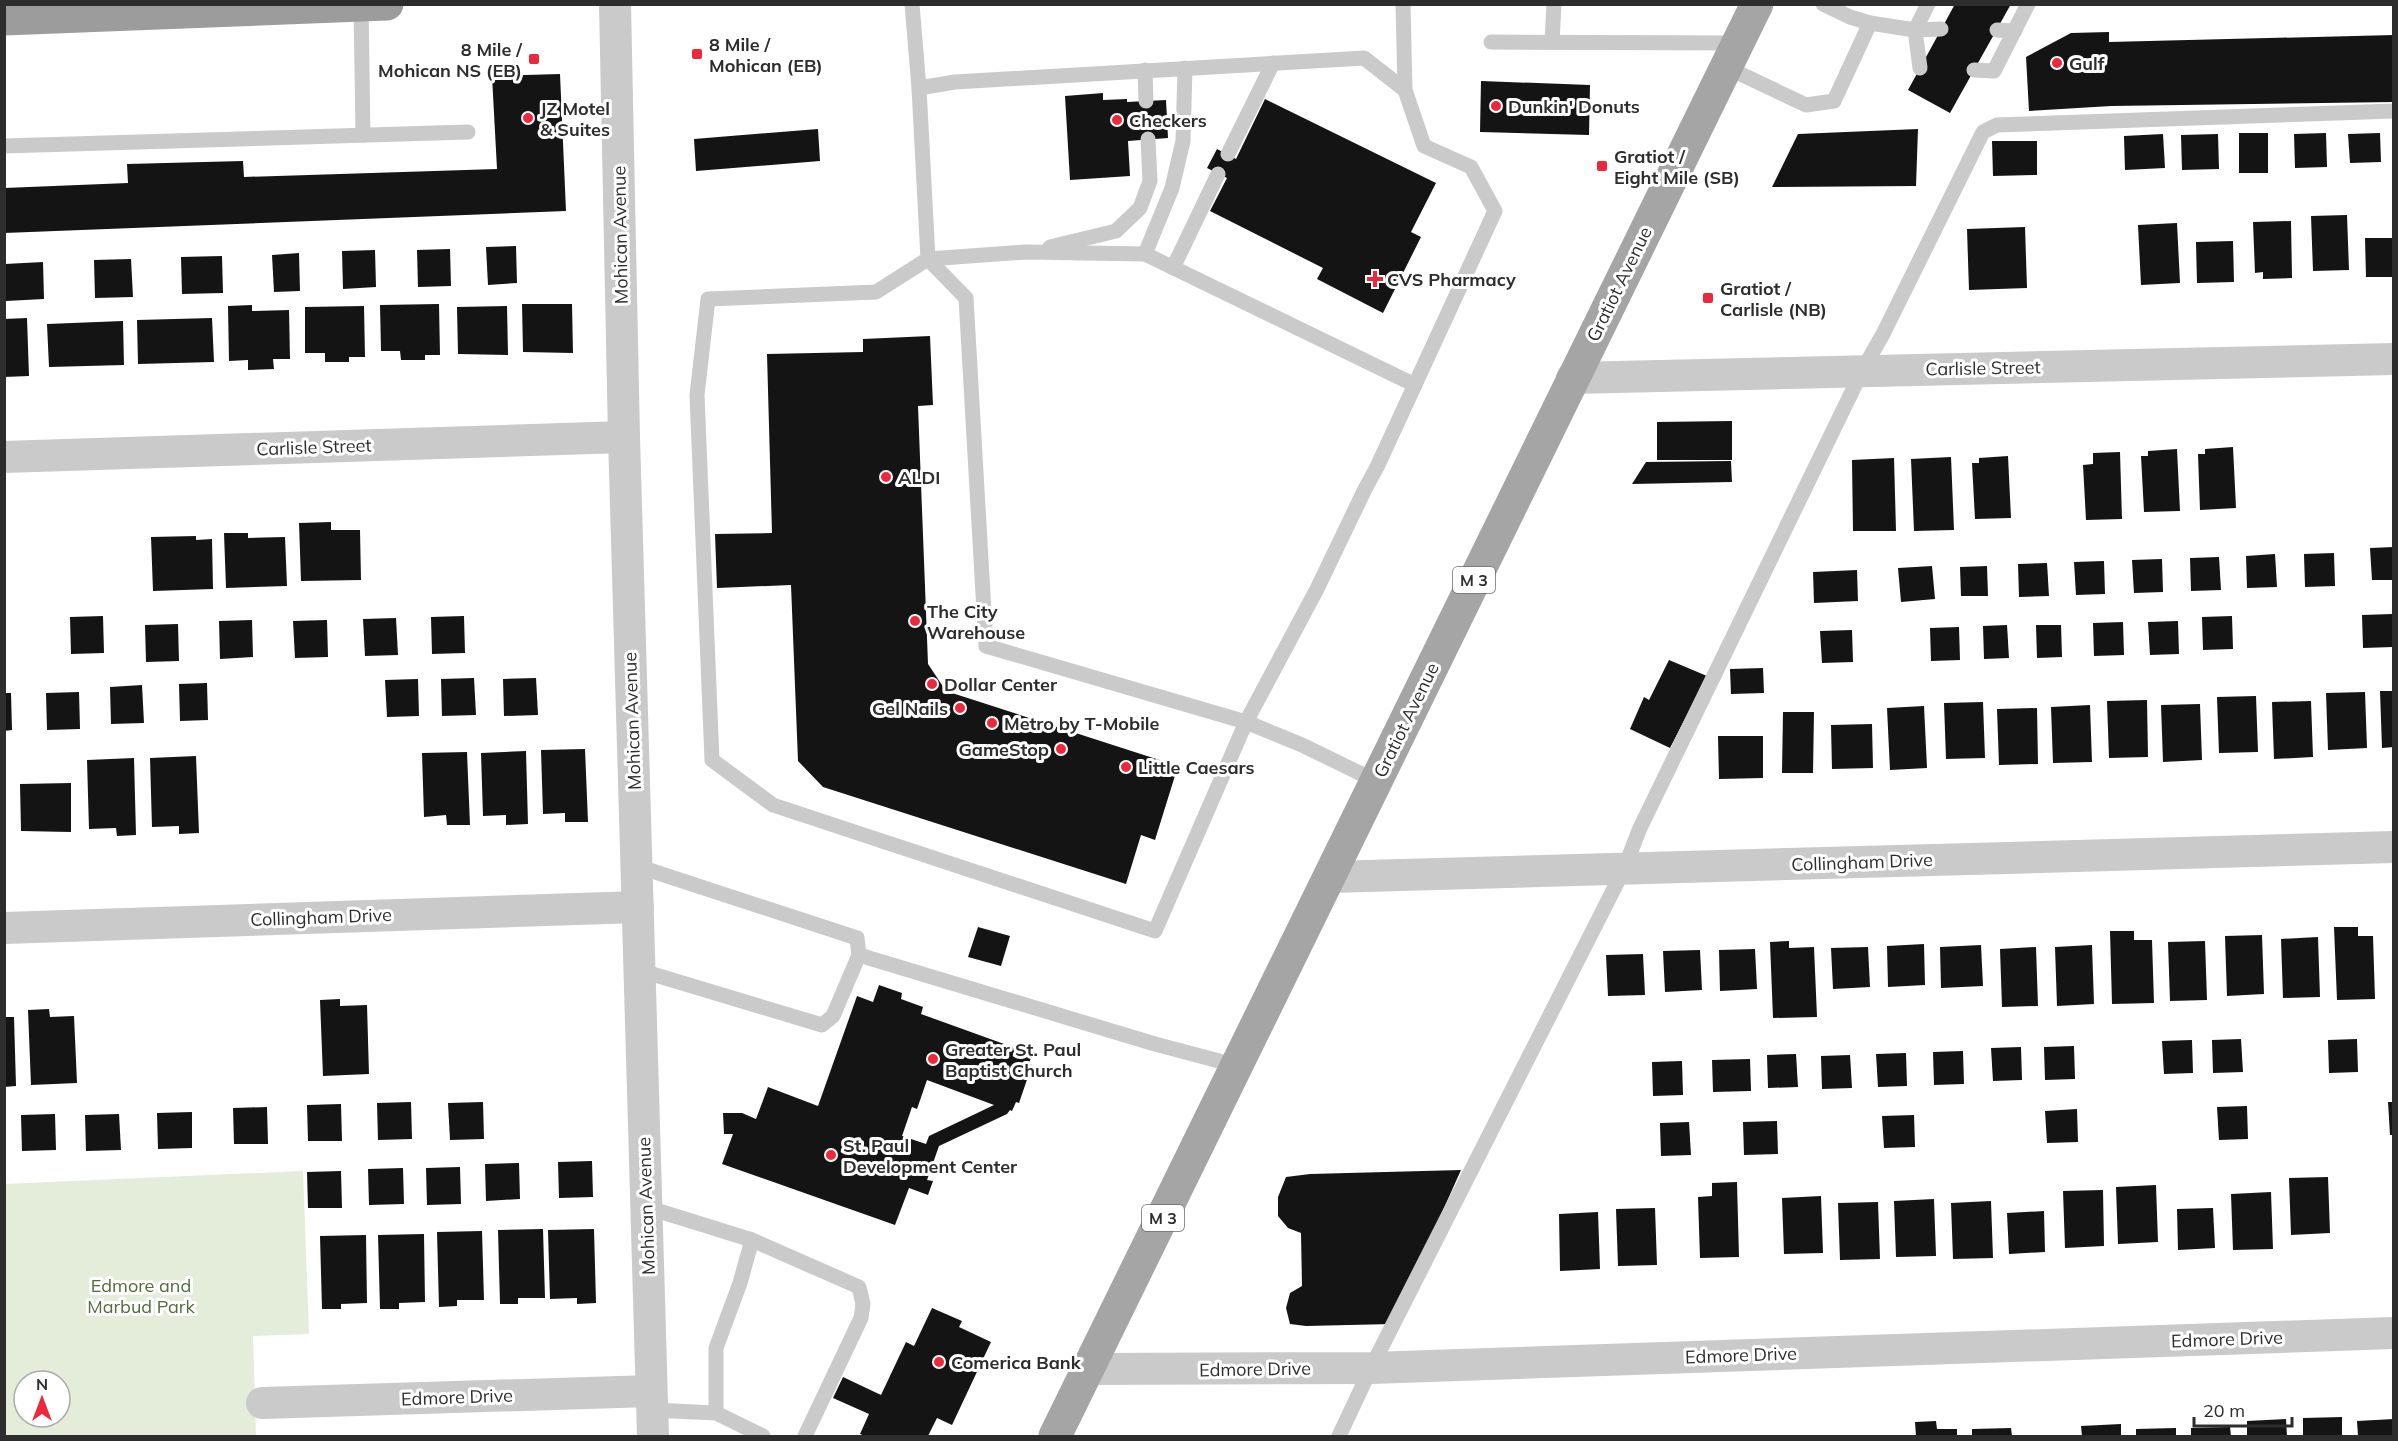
<svg xmlns="http://www.w3.org/2000/svg" width="2398" height="1441" font-family="Mulish,sans-serif">
<rect width="100%" height="100%" fill="#fff"/>
<path fill="#e4ecda" fill-rule="evenodd" d="M303 1171 309 1334 253 1336 256 1436H5L4 1184ZM24 1381H60V1417H24Z"/>
<g fill="#141414" fill-rule="evenodd">
<path d="M1955 4H2011L1950 113 1908 90Z"/>
<path d="M2109 32V42L2394 35V102L2111 106 2029 111 2026 57 2071 33Z"/>
<path d="M560 74 566 211 4 233V188L128 183 127 164 243 161 244 177 497 169 492 76Z"/>
<path d="M1481 81 1590 85 1589 135 1480 132Z"/>
<path d="M1103 93V100L1127 99V102L1166 100 1168 138 1128 141 1130 176 1070 180 1065 96Z"/>
<path d="M1265 99 1436 183 1411 232 1421 237 1383 313 1317 279 1323 268 1210 211 1227 178 1207 168 1217 149 1236 159Z"/>
<path d="M818 129 820 161 696 171 694 139Z"/>
<path d="M1918 129 1916 186 1772 187 1798 134Z"/>
<rect x="2239" y="133" width="29" height="40"/>
<path d="M2326 133 2327 167 2295 168 2294 134Z"/>
<path d="M2380 133 2381 162 2350 163 2348 134Z"/>
<path d="M2163 134 2165 168 2125 170 2124 136Z"/>
<path d="M2218 134 2219 169 2182 170 2181 135Z"/>
<path d="M1992 141H2037V175L1993 176Z"/>
<path d="M2347 215 2349 270 2313 271 2311 216Z"/>
<path d="M2291 221 2292 278 2263 279V272L2255 273 2253 222Z"/>
<path d="M2177 223 2180 283 2141 285 2138 225Z"/>
<path d="M2025 227 2027 288 1969 290 1967 229Z"/>
<path d="M2365 238H2394V277H2366Z"/>
<path d="M2233 241 2234 282 2197 283 2196 242Z"/>
<path d="M516 246 517 283 488 285 486 247Z"/>
<path d="M450 249 451 286 418 287 417 250Z"/>
<path d="M375 250 376 287 343 289 342 251Z"/>
<path d="M299 253 300 291 274 292 272 255Z"/>
<path d="M222 256 223 293 182 294 181 257Z"/>
<path d="M131 259 133 297 95 298 94 260Z"/>
<path d="M43 262 44 299 6 301 5 264Z"/>
<path d="M439 304 440 355H425V360H401L400 351H381L380 305Z"/>
<path d="M522 304H572L573 353 523 352Z"/>
<path d="M252 305V311L289 310 290 359H273L274 369 248 370V360L229 361 228 306Z"/>
<path d="M364 306 365 357H349V362H325V353H305V307Z"/>
<path d="M507 306 508 355 458 354 457 307Z"/>
<path d="M27 318 29 376 4 377V319Z"/>
<path d="M212 318 214 362 138 364 137 320Z"/>
<path d="M123 321 124 365 49 367 47 324Z"/>
<path d="M930 336 933 405 918 406 928 664 946 691 1178 766 1155 840 1141 835 1126 884 823 787 798 761 791 585 717 588 715 534 772 533 767 354 863 352V339Z"/>
<path d="M1732 421V460H1657V422Z"/>
<path d="M2233 447 2236 508 2200 510 2198 454H2205V449Z"/>
<path d="M2177 449 2180 511 2144 512 2141 456H2148V451Z"/>
<path d="M2120 452 2122 519 2086 520 2083 465 2093 464V453Z"/>
<path d="M2008 456 2011 518 1975 519 1972 463H1979V458Z"/>
<path d="M1951 457 1954 530 1914 531 1911 459Z"/>
<path d="M1894 458 1896 531H1853L1852 460Z"/>
<path d="M1731 461 1732 482 1632 484 1646 462Z"/>
<path d="M331 522V530H360L361 580 301 581 299 523Z"/>
<path d="M224 533H248V538L285 537 287 586 226 588Z"/>
<path d="M196 536V540L212 539 213 589 153 591 151 537Z"/>
<path d="M2394 547V580H2372L2370 548Z"/>
<path d="M2334 553 2335 586 2305 587 2304 554Z"/>
<path d="M2275 554 2277 587 2247 588 2246 556Z"/>
<path d="M2219 557 2221 590 2191 591 2190 558Z"/>
<path d="M2162 559 2163 592 2134 593 2132 560Z"/>
<path d="M2104 561 2105 594 2076 595 2074 562Z"/>
<path d="M2047 563 2049 596 2019 597 2018 564Z"/>
<path d="M1932 566 1935 599 1901 602 1898 568Z"/>
<path d="M1987 566 1988 596H1961L1960 567Z"/>
<path d="M1857 570 1858 601 1814 603 1813 572Z"/>
<path d="M2392 614 2393 647 2363 648 2362 615Z"/>
<path d="M103 616 104 653 71 654 70 617Z"/>
<path d="M464 616 465 653 432 654 431 617Z"/>
<path d="M2232 616 2233 649 2203 650 2202 617Z"/>
<path d="M396 618 398 655 365 656 363 619Z"/>
<path d="M252 620 253 657 220 659 219 621Z"/>
<path d="M327 620 328 657 295 658 293 621Z"/>
<path d="M2178 621 2179 654 2150 655 2148 622Z"/>
<path d="M2123 622 2124 655 2094 656 2093 623Z"/>
<path d="M178 624 179 661 146 662 145 625Z"/>
<path d="M2007 625 2009 658 1984 659 1983 626Z"/>
<path d="M2036 625H2061L2062 657 2037 658Z"/>
<path d="M1959 627 1960 660 1931 661 1930 628Z"/>
<path d="M1852 630 1853 662 1822 663 1820 631Z"/>
<path d="M1669 660 1707 676 1670 748 1630 729 1644 697 1649 700Z"/>
<path d="M1763 668 1764 693 1731 694 1730 669Z"/>
<path d="M474 678 476 715 442 716 441 679Z"/>
<path d="M536 678 538 715 504 716 503 679Z"/>
<path d="M418 679 419 716 387 717 385 680Z"/>
<path d="M207 683 208 720 180 721 179 684Z"/>
<path d="M142 685 144 723 111 724 110 687Z"/>
<path d="M2380 691H2394V747L2382 748Z"/>
<path d="M79 692 80 729 47 730 46 693Z"/>
<path d="M2365 692 2367 748 2328 750 2326 693Z"/>
<path d="M4 693H11L12 730 4 731Z"/>
<path d="M2256 696 2258 752 2219 753 2217 697Z"/>
<path d="M2147 700 2148 757 2109 758 2107 701Z"/>
<path d="M2311 701 2313 757 2274 759 2272 702Z"/>
<path d="M1983 702 1985 758 1946 759 1944 703Z"/>
<path d="M2200 704 2202 760 2163 762 2161 705Z"/>
<path d="M2090 705 2092 762 2053 763 2051 707Z"/>
<path d="M1924 706 1927 768 1890 770 1887 708Z"/>
<path d="M2037 708 2038 764 1999 765 1997 709Z"/>
<path d="M1783 712H1814L1813 773H1782Z"/>
<path d="M1872 724 1873 768 1832 769 1831 725Z"/>
<path d="M1718 736H1763V778L1719 779Z"/>
<path d="M585 749 588 822H565V813L543 814 541 750Z"/>
<path d="M526 751 528 824 506 825V815L483 816 481 753Z"/>
<path d="M467 752 470 825H447L446 815 424 817 422 753Z"/>
<path d="M196 756 199 833 179 834V826L152 827 150 758Z"/>
<path d="M134 758 136 835 117 836 116 828 89 829 87 760Z"/>
<path d="M71 783V832L21 831 20 784Z"/>
<path d="M978 927 1010 936 1001 966 968 957Z"/>
<path d="M2334 927H2358V936H2373L2375 999 2337 1000Z"/>
<path d="M2110 931H2134V940H2152L2154 1003 2112 1004Z"/>
<path d="M2262 935 2264 994 2227 996 2225 936Z"/>
<path d="M2318 937 2320 997 2283 998 2281 939Z"/>
<path d="M1789 941V948L1814 947 1817 1017 1773 1018 1770 942Z"/>
<path d="M2205 941 2207 1000 2170 1001 2168 942Z"/>
<path d="M1924 944 1925 985 1888 987 1887 946Z"/>
<path d="M1981 945 1983 986 1941 988 1940 947Z"/>
<path d="M2092 945 2094 1004 2057 1006 2055 947Z"/>
<path d="M1868 947 1870 987 1833 989 1831 948Z"/>
<path d="M2036 947 2038 1006 2002 1007 2000 949Z"/>
<path d="M1755 949 1757 989 1720 991 1719 950Z"/>
<path d="M1700 950 1702 990 1665 992 1663 951Z"/>
<path d="M1643 954 1645 995 1608 996 1606 955Z"/>
<path d="M879 985 902 993 901 999 923 1007 921 1014 1032 1054 1029 1064 1032 1065 1019 1103 1016 1102 1012 1111 1010 1110 1007 1114 939 1146 927 1180 933 1181 928 1195 909 1188 895 1225 722 1164 733 1134H724L723 1113H742L756 1119 768 1087 818 1106 857 996 873 1002ZM927 1080 994 1105 929 1136 926 1144 902 1136 912 1107 917 1109Z"/>
<path d="M340 999V1006L367 1005 369 1074 323 1076 320 1000Z"/>
<path d="M49 1009 50 1017 74 1016 77 1083 31 1085 28 1010Z"/>
<path d="M4 1017H14L16 1086 4 1087Z"/>
<path d="M2241 1039 2243 1072 2213 1073 2212 1040Z"/>
<path d="M2357 1039 2358 1072 2329 1073 2328 1040Z"/>
<path d="M2192 1040 2193 1073 2164 1074 2162 1041Z"/>
<path d="M2074 1046 2075 1079 2045 1080 2044 1047Z"/>
<path d="M2021 1047 2022 1080 1993 1081 1991 1048Z"/>
<path d="M1963 1051 1964 1084 1934 1085 1933 1052Z"/>
<path d="M1906 1053 1907 1086 1878 1087 1876 1054Z"/>
<path d="M1796 1054 1798 1087 1768 1088 1767 1055Z"/>
<path d="M1850 1055 1852 1088 1822 1089 1821 1056Z"/>
<path d="M1750 1059 1751 1091 1713 1092 1712 1060Z"/>
<path d="M1682 1061 1683 1095 1653 1096 1652 1062Z"/>
<path d="M411 1102 412 1139 378 1140 377 1103Z"/>
<path d="M483 1102 484 1139 450 1140 448 1103Z"/>
<path d="M2388 1102H2394V1135H2390Z"/>
<path d="M341 1104 342 1141H308L307 1105Z"/>
<path d="M2247 1106 2248 1139 2219 1140 2217 1107Z"/>
<path d="M267 1107 268 1144H234L233 1108Z"/>
<path d="M2077 1109 2078 1142 2047 1143 2045 1111Z"/>
<path d="M192 1112V1148L158 1149 157 1113Z"/>
<path d="M55 1114 56 1150 22 1151 21 1115Z"/>
<path d="M119 1114 121 1150 86 1151 85 1115Z"/>
<path d="M1914 1115 1915 1147 1884 1148 1882 1116Z"/>
<path d="M1777 1121 1778 1154 1744 1155 1743 1122Z"/>
<path d="M1689 1122 1691 1155 1661 1156 1660 1123Z"/>
<path d="M592 1161 593 1197 559 1198 558 1162Z"/>
<path d="M519 1163 520 1199 486 1201 485 1164Z"/>
<path d="M460 1167 461 1204 427 1205 426 1168Z"/>
<path d="M403 1168 404 1204 369 1205 368 1169Z"/>
<path d="M1461 1170 1392 1324 1306 1326 1290 1324 1286 1308 1290 1293 1302 1286 1301 1233 1288 1228 1278 1216V1197L1286 1177 1310 1174Z"/>
<path d="M341 1171 342 1208H308L307 1172Z"/>
<path d="M2328 1177 2330 1233 2291 1235 2289 1178Z"/>
<path d="M1737 1182 1739 1257 1700 1258 1698 1197 1712 1196V1183Z"/>
<path d="M2156 1185 2158 1242 2118 1244 2116 1187Z"/>
<path d="M2103 1190 2104 1246 2065 1248 2063 1191Z"/>
<path d="M2271 1192 2273 1249 2233 1250 2231 1194Z"/>
<path d="M1821 1196 1823 1253 1784 1254 1782 1198Z"/>
<path d="M1934 1199 1936 1256 1896 1257 1894 1201Z"/>
<path d="M1991 1201 1993 1258 1953 1259 1951 1203Z"/>
<path d="M1878 1202 1880 1259 1840 1260 1838 1203Z"/>
<path d="M1655 1208 1657 1265 1618 1266 1616 1209Z"/>
<path d="M2213 1208 2215 1248 2178 1250 2177 1209Z"/>
<path d="M2044 1211 2045 1252 2009 1254 2007 1213Z"/>
<path d="M1598 1212 1600 1269 1560 1271 1559 1214Z"/>
<path d="M543 1229 545 1298H518V1304H500L498 1230Z"/>
<path d="M594 1229 596 1303 577 1304V1298L550 1299 548 1230Z"/>
<path d="M482 1231 484 1300H457V1306L439 1307 437 1232Z"/>
<path d="M424 1234 425 1302 399 1303V1309H380L378 1235Z"/>
<path d="M366 1235 367 1303 341 1304V1309H322L320 1236Z"/>
<path d="M932 1308 962 1321 959 1327 991 1342 952 1425 937 1418 928 1436H865L860 1434 869 1414 833 1398 843 1377 881 1395 906 1342 914 1346Z"/>
<path d="M2342 1417V1436H2303V1418Z"/>
<path d="M2286 1419 2287 1436H2247V1421Z"/>
<path d="M2394 1419V1436H2358L2357 1421Z"/>
<path d="M1936 1421 1937 1429H1957V1436H1916L1915 1422Z"/>
<path d="M2121 1424V1436H2082L2081 1426Z"/>
<path d="M2230 1427 2231 1436H2191V1428Z"/>
<path d="M2011 1428 2012 1436H1972V1429Z"/>
<path d="M2176 1428V1436H2136V1429Z"/>
</g>
<g fill="none" stroke-linecap="round" stroke-linejoin="round">
<g stroke="#cacaca" stroke-width="15">
<path d="M912 4 919 88 955 82 1364 58 1405 90"/>
<path d="M361 6 363 135"/>
<path d="M1870 23 1915 30 1928 4"/>
<path d="M1997 30 2015 31"/>
<path d="M1491 42 1737 43"/>
<path d="M1552 42 1554 4"/>
<path d="M1726 67 1806 105 1834 101 1870 23 1850 17 1823 4"/>
<path d="M1920 68 1915 30 1941 29"/>
<path d="M1145 70 1146 101"/>
<path d="M1974 70 1994 71 2028 4"/>
<path d="M919 88 928 259 876 292 708 299 697 395 712 760 773 805 1155 931 1246 722 1317 589 1365 489 1377 467 1495 211 1471 167 1424 146 1405 90 1403 4"/>
<path d="M4 146 468 132"/>
<path d="M1228 154 1273 63"/>
<path d="M1050 247 1116 231 1140 208 1150 181 1148 139"/>
<path d="M1145 254 1172 188 1183 141 1185 68"/>
<path d="M928 259 966 298 986 646 1246 722 1302 745 1376 781"/>
<path d="M928 259 1026 252 1145 254 1415 385"/>
<path d="M1173 268 1218 174"/>
<path d="M637 866 857 938 859 955 833 1016 822 1025 639 970"/>
<path d="M859 955 1155 1044 1238 1066"/>
<path d="M646 1207 752 1240 859 1287 863 1304 861 1318 805 1436"/>
<path d="M652 1410 716 1413 763 1436"/>
<path d="M716 1413V1348L740 1283 752 1240"/>
<path d="M1339 1436 1371 1368 1624 869 1640 828 1862 371 1883 334 1983 132 1997 125 2394 111"/>
</g>
<g stroke="#cacaca" stroke-width="32">
<path d="M615 4 624 437 653 1436"/>
<path d="M1572 378 2394 359"/>
<path d="M4 457 624 437"/>
<path d="M1330 877 2394 847"/>
<path d="M4 928 638 907"/>
<path d="M1089 1369 1371 1368 2394 1333"/>
<path d="M262 1403 651 1391"/>
</g>
<path stroke="#a5a5a5" stroke-width="33" d="M1055 1436 1757 4"/>
<path stroke="#9c9c9c" stroke-width="33" d="M4 19 387 4"/>
</g>
<g fill="#ed273c" stroke="#fff" stroke-width="2">
<rect x="691" y="48" width="12" height="12" rx="3"/>
<rect x="528" y="53" width="12" height="12" rx="3"/>
<circle cx="2057" cy="63" r="6"/>
<circle cx="1496" cy="106" r="6"/>
<circle cx="528" cy="118" r="6"/>
<circle cx="1117" cy="120" r="6"/>
<rect x="1596" y="160" width="12" height="12" rx="3"/>
<path d="M1372 270h6v6h6v6h-6v6h-6v-6h-6v-6h6z"/>
<rect x="1702" y="292" width="12" height="12" rx="3"/>
<circle cx="886" cy="477" r="6"/>
<circle cx="915" cy="621" r="6"/>
<circle cx="932" cy="684" r="6"/>
<circle cx="960" cy="708" r="6"/>
<circle cx="992" cy="723" r="6"/>
<circle cx="1061" cy="749" r="6"/>
<circle cx="1126" cy="767" r="6"/>
<circle cx="933" cy="1059" r="6"/>
<circle cx="831" cy="1155" r="6"/>
<circle cx="939" cy="1362" r="6"/>
</g>
<g text-anchor="middle" dominant-baseline="central" stroke-width="6" stroke-linejoin="round" paint-order="stroke">
<g fill="#fff" stroke="#6c6c6c" stroke-width="1.5">
<rect x="1453" y="567" width="42" height="26" rx="4.5"/>
<rect x="1142" y="1205" width="42" height="26" rx="4.5"/>
</g>
<g font-size="16" font-weight="bold" fill="#2d2d2d">
<text x="1474" y="580">M 3</text>
<text x="1163" y="1218">M 3</text>
</g>
<g font-size="18" font-weight="bold" fill="#2d2d2d" stroke="#fff" text-anchor="start">
<text x="709" y="44">8 Mile /<tspan x="709" dy="21">Mohican (EB)</tspan></text>
<text x="522" y="49" text-anchor="end">8 Mile /<tspan x="522" dy="21">Mohican NS (EB)</tspan></text>
<text x="2069" y="63">Gulf</text>
<text x="1508" y="106">Dunkin' Donuts</text>
<text x="540" y="108">JZ Motel<tspan x="540" dy="21">&amp; Suites</tspan></text>
<text x="1129" y="120">Checkers</text>
<text x="1614" y="156">Gratiot /<tspan x="1614" dy="21">Eight Mile (SB)</tspan></text>
<text x="1387" y="279">CVS Pharmacy</text>
<text x="1720" y="288">Gratiot /<tspan x="1720" dy="21">Carlisle (NB)</tspan></text>
<text x="898" y="477">ALDI</text>
<text x="927" y="611">The City<tspan x="927" dy="21">Warehouse</tspan></text>
<text x="944" y="684">Dollar Center</text>
<text x="948" y="708" text-anchor="end">Gel Nails</text>
<text x="1004" y="723">Metro by T-Mobile</text>
<text x="1049" y="749" text-anchor="end">GameStop</text>
<text x="1138" y="767">Little Caesars</text>
<text x="945" y="1049">Greater St. Paul<tspan x="945" dy="21">Baptist Church</tspan></text>
<text x="843" y="1145">St. Paul<tspan x="843" dy="21">Development Center</tspan></text>
<text x="951" y="1362">Comerica Bank</text>
</g>
<g font-size="18" fill="#2d2d2d" stroke="#fff">
<text transform="translate(620 235) rotate(-91)">Mohican Avenue</text>
<text transform="translate(1619 284) rotate(-64)">Gratiot Avenue</text>
<text transform="translate(1983 368) rotate(-1)">Carlisle Street</text>
<text transform="translate(314 447) rotate(-2)">Carlisle Street</text>
<text transform="translate(1406 720) rotate(-64)">Gratiot Avenue</text>
<text transform="translate(632 721) rotate(-92)">Mohican Avenue</text>
<text transform="translate(1862 862) rotate(-2)">Collingham Drive</text>
<text transform="translate(321 917) rotate(-2)">Collingham Drive</text>
<text transform="translate(646 1206) rotate(-92)">Mohican Avenue</text>
<text transform="translate(2227 1339) rotate(-2)">Edmore Drive</text>
<text transform="translate(1741 1355) rotate(-2)">Edmore Drive</text>
<text transform="translate(1255 1369) rotate(-1)">Edmore Drive</text>
<text transform="translate(457 1397) rotate(-2)">Edmore Drive</text>
</g>
<g font-size="18" fill="#526b39" stroke="#fff">
<text x="141" y="1285">Edmore and<tspan x="141" dy="21">Marbud Park</tspan></text>
</g>
</g>
<rect width="2398" height="1441" fill="none" stroke="#2d2d2d" stroke-width="12"/>
<g transform="translate(42 1399)"><circle r="28" fill="#ffffff" stroke="#ababab" stroke-width="1.5"/>
<path d="M0-4.5L10 22L0 15L-10 22Z" fill="#ed273c"/>
<text y="-9" font-size="16" font-weight="bold" text-anchor="middle" fill="#2d2d2d">N</text>
</g>
<path d="M2194 1417v9h98v-9" fill="none" stroke="#2d2d2d" stroke-width="3"/>
<text x="2203" y="1417" font-size="18" fill="#2d2d2d" stroke="#ffffff" stroke-width="4.5" paint-order="stroke">20 m</text>
</svg>
